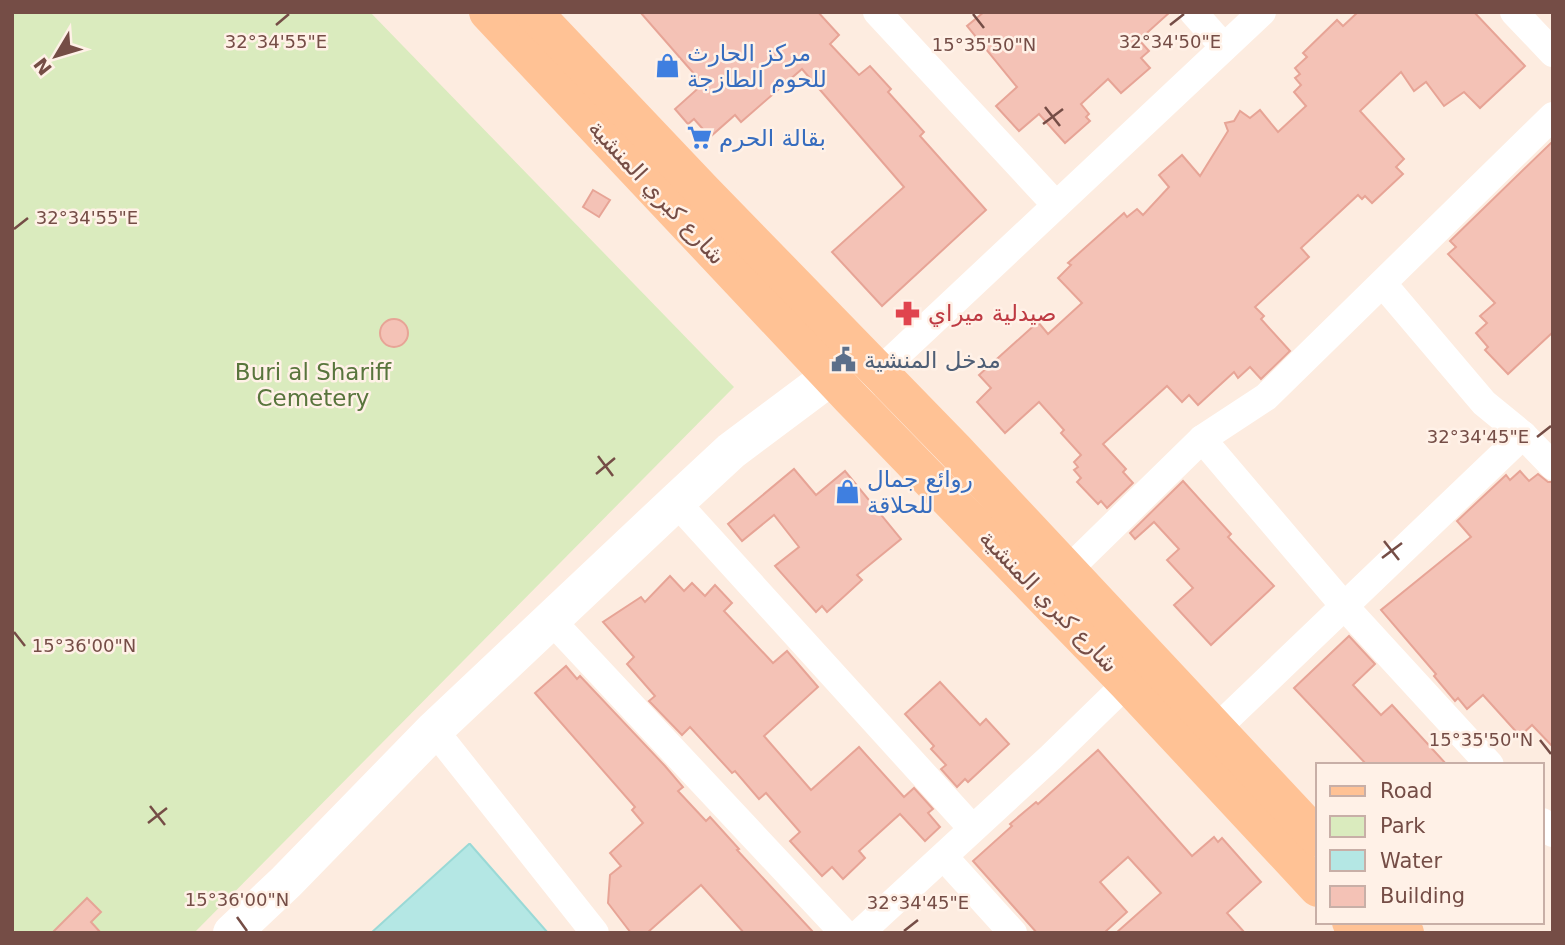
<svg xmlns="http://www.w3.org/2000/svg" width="1565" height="945" font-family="'DejaVu Sans',Vazirmatn,sans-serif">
<rect width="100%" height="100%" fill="#fdece0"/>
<path fill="#daebbe" d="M12 12H370L734 387 194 933H12Z"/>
<path fill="#b4e7e4" stroke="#9ad9d6" stroke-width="2" d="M470 844 548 933H371L469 844Z"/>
<g fill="#f4c2b6" stroke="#e7a496" stroke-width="2">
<path d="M640 12H818L839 35 830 44 859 75 870 66 891 89 888 92 924 132 920 136 986 210 882 306 832 252 904 187 802 69 741 122 735 115 710 137 694 119 688 124 675 109 703 84Z"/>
<path d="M984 12H1170L1139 40 1149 51 1141 58 1150 68 1121 93 1108 79 1081 104 1089 114 1086 117 1090 121 1065 143 1039 114 1019 131 996 106 1017 87 967 26Z"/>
<path d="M1358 12H1474L1525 66 1480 108 1464 92 1444 106 1426 82 1414 91 1401 72 1360 111 1404 159 1396 167 1403 174 1372 203 1365 196 1362 199 1358 195 1301 248 1309 257 1255 307 1264 316 1261 319 1290 351 1261 379 1250 367 1238 378 1234 372 1198 405 1189 395 1182 402 1167 386 1103 444 1126 469 1123 472 1133 483 1107 508 1101 501 1098 504 1077 482 1081 478 1074 470 1078 467 1074 462 1081 455 1061 433 1064 430 1039 402 1005 433 977 402 991 388 979 375 1038 322 1048 334 1082 303 1058 278 1071 265 1068 263 1124 213 1127 217 1137 209 1143 215 1169 187 1159 175 1182 155 1200 176 1228 131 1225 123 1234 121 1240 111 1250 118 1260 110 1278 132 1306 106 1294 92 1301 85 1295 78 1300 74 1295 68 1307 57 1303 53 1337 20 1343 26Z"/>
<path d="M1553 141V332L1508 374 1485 350 1488 347 1476 333 1487 323 1480 316 1495 303 1448 254 1456 247 1450 241Z"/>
<path d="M593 190 610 200 599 217 583 207Z"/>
<circle cx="394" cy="333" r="14"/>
<path d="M794 469 816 495 845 471 901 539 857 575 862 580 827 612 822 606 816 612 775 566 799 547 774 515 742 541 728 524Z"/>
<path d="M1520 471 1529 481 1538 474 1548 482H1553V747L1532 725 1520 736 1483 695 1467 709 1458 698 1455 701 1434 676 1436 674 1381 610 1471 537 1457 521 1506 475 1510 480Z"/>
<path d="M1183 481 1231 534 1228 537 1274 586 1211 645 1174 605 1193 588 1167 560 1179 549 1154 522 1135 539 1130 533Z"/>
<path d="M670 576 684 591 692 583 705 596 715 585 732 603 724 611 773 663 787 651 818 687 764 736 811 790 859 747 904 797 914 788 933 809 928 813 940 827 925 841 900 814 859 851 865 858 843 879 832 867 822 876 790 841 800 832 766 793 759 799 735 771 732 773 690 727 682 735 649 701 655 696 627 664 634 657 603 622 641 597 645 602Z"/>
<path d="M1349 636 1375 664 1353 685 1381 715 1392 705 1447 765H1367L1294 688Z"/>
<path d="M566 666 577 679 580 676 665 766 683 787 678 791 706 821 710 817 739 849 737 850 814 933H744L701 885 647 933H631L608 903 610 875 621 866 610 853 643 823 632 810 635 807 535 693Z"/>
<path d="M940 682 980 725 986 719 1009 744 968 782 965 779 957 787 941 769 946 765 931 749 934 746 905 714Z"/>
<path d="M1098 750 1192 856 1214 837 1218 842 1222 838 1261 882 1227 913 1245 933H1116L1161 893 1128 857 1100 882 1127 912 1104 933H1037L973 861 1012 826 1010 824 1036 802 1038 804Z"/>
<path d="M87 898 101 912 91 922 101 933H52Z"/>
</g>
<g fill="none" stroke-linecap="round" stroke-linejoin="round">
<g stroke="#fff" stroke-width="28">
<path d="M877 12 1056 205"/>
<path d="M1193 12 1224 47"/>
<path d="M1514 12 1553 53"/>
<path d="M1383 284 1484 403 1523 435 1553 466"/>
<path d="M866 384 1262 12"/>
<path d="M1202 439 1345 607 1490 765"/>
<path d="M676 502 972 828"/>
<path d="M1068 570 1202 439 1266 397 1553 116"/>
<path d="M552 621 844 933"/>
<path d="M1217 728 1523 435"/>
<path d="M434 730 595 933"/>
<path d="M1542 822 1553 833"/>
<path d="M944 857 1013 933"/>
<path d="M860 933 1051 757 1127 683"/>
</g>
<path stroke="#fff" stroke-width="38" d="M232 933 286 882 434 730 676 502 731 451 858 356"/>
<g stroke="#ffc295" stroke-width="38">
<path d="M488 12 851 398 1127 683 1318 888"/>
<path d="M533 12 703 191 955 450 1318 838"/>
<path d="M1351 922 1360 933"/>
<path d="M1395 922 1405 933"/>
</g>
</g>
<path fill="none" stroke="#754d46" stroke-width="2.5" d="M973 14 984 28M276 25 289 14M1170 25 1184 14M1045 107 1060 126M1043 124 1063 109M14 229 28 218M1537 437 1551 426M598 456 613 476M596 474 615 458M1384 541 1399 560M1382 558 1402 543M14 632 25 646M1540 740 1551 754M150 806 165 825M148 823 167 808M237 917 247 931M904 931 918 920"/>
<defs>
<symbol id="shop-bare" viewBox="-9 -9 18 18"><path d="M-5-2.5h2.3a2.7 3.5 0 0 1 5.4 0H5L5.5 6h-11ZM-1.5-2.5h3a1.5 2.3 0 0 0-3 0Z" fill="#3f7fe0" stroke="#fff1e7" stroke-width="2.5" paint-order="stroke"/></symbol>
<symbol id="supermarket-bare" viewBox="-9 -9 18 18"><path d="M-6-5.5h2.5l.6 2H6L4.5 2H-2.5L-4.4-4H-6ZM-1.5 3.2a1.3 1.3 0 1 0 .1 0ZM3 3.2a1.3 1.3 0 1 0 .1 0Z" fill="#3f7fe0" stroke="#fff1e7" stroke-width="2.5" paint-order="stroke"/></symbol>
<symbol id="pharmacy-bare" viewBox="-9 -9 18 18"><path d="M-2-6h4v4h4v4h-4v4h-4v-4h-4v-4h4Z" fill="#e0444e" stroke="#fff1e7" stroke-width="2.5" paint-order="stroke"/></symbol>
<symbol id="civic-bare" viewBox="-9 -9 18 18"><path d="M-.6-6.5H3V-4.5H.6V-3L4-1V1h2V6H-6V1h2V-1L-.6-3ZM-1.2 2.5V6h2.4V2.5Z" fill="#5c6f8a" stroke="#fff1e7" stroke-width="2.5" paint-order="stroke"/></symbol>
</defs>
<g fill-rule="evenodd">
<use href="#shop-bare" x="650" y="48" width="35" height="35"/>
<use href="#supermarket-bare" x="682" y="120" width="35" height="35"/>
<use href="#pharmacy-bare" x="890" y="296" width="35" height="35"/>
<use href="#civic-bare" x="826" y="342" width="35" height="35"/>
<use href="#shop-bare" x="830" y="474" width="35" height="35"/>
</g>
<g text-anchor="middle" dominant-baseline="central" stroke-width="5" stroke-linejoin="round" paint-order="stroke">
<g font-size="23" fill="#366cbe" stroke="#fff1e7" text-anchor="start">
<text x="687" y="53">مركز الحارث<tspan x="687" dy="26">للحوم الطازجة</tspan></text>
<text x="719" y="138">بقالة الحرم</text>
<text x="867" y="479">روائع جمال<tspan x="867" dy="26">للحلاقة</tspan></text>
</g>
<g font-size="23" fill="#754d46" stroke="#fff1e7">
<text transform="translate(657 192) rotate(47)">شارع كبري المنشية</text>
<text transform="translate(1049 601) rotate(46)">شارع كبري المنشية</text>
</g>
<g font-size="23" fill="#be3a42" stroke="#fff1e7" text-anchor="start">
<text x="928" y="313">صيدلية ميراي</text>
</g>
<g font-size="23" fill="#4e5e75" stroke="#fff1e7" text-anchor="start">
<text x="864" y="360">مدخل المنشية</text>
</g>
<g font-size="23" fill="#58753c" stroke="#fff1e7">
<text x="313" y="372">Buri al Shariff<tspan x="313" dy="26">Cemetery</tspan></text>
</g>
</g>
<g font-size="18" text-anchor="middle" fill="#754d46" stroke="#fff1e7" stroke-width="5" stroke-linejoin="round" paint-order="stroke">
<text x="276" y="48">32°34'55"E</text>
<text x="1170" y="48">32°34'50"E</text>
<text x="984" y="51">15°35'50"N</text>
<text x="87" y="224">32°34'55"E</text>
<text x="1478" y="443">32°34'45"E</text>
<text x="84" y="652">15°36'00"N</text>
<text x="1481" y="746">15°35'50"N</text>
<text x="237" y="906">15°36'00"N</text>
<text x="918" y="909">32°34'45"E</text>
</g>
<rect width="1565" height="945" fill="none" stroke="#754d46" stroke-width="28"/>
<rect x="1316" y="763" width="228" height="161" fill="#fff1e7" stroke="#c8afa7" stroke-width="2"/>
<rect x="1330" y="786" width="35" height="10" fill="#ffc295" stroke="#c8afa7" stroke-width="2"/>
<text x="1380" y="798" font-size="21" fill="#754d46">Road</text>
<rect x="1330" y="816" width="35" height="21" fill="#daebbe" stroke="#c8afa7" stroke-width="2"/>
<text x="1380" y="833" font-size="21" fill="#754d46">Park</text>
<rect x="1330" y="850" width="35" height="21" fill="#b4e7e4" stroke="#c8afa7" stroke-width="2"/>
<text x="1380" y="868" font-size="21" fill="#754d46">Water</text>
<rect x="1330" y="886" width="35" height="21" fill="#f4c2b6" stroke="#c8afa7" stroke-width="2"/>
<text x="1380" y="903" font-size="21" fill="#754d46">Building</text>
<g transform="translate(56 56) rotate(232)" stroke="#fff1e7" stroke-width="5" paint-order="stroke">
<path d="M0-5L12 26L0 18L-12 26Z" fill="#754d46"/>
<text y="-10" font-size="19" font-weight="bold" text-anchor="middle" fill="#754d46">N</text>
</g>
</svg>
